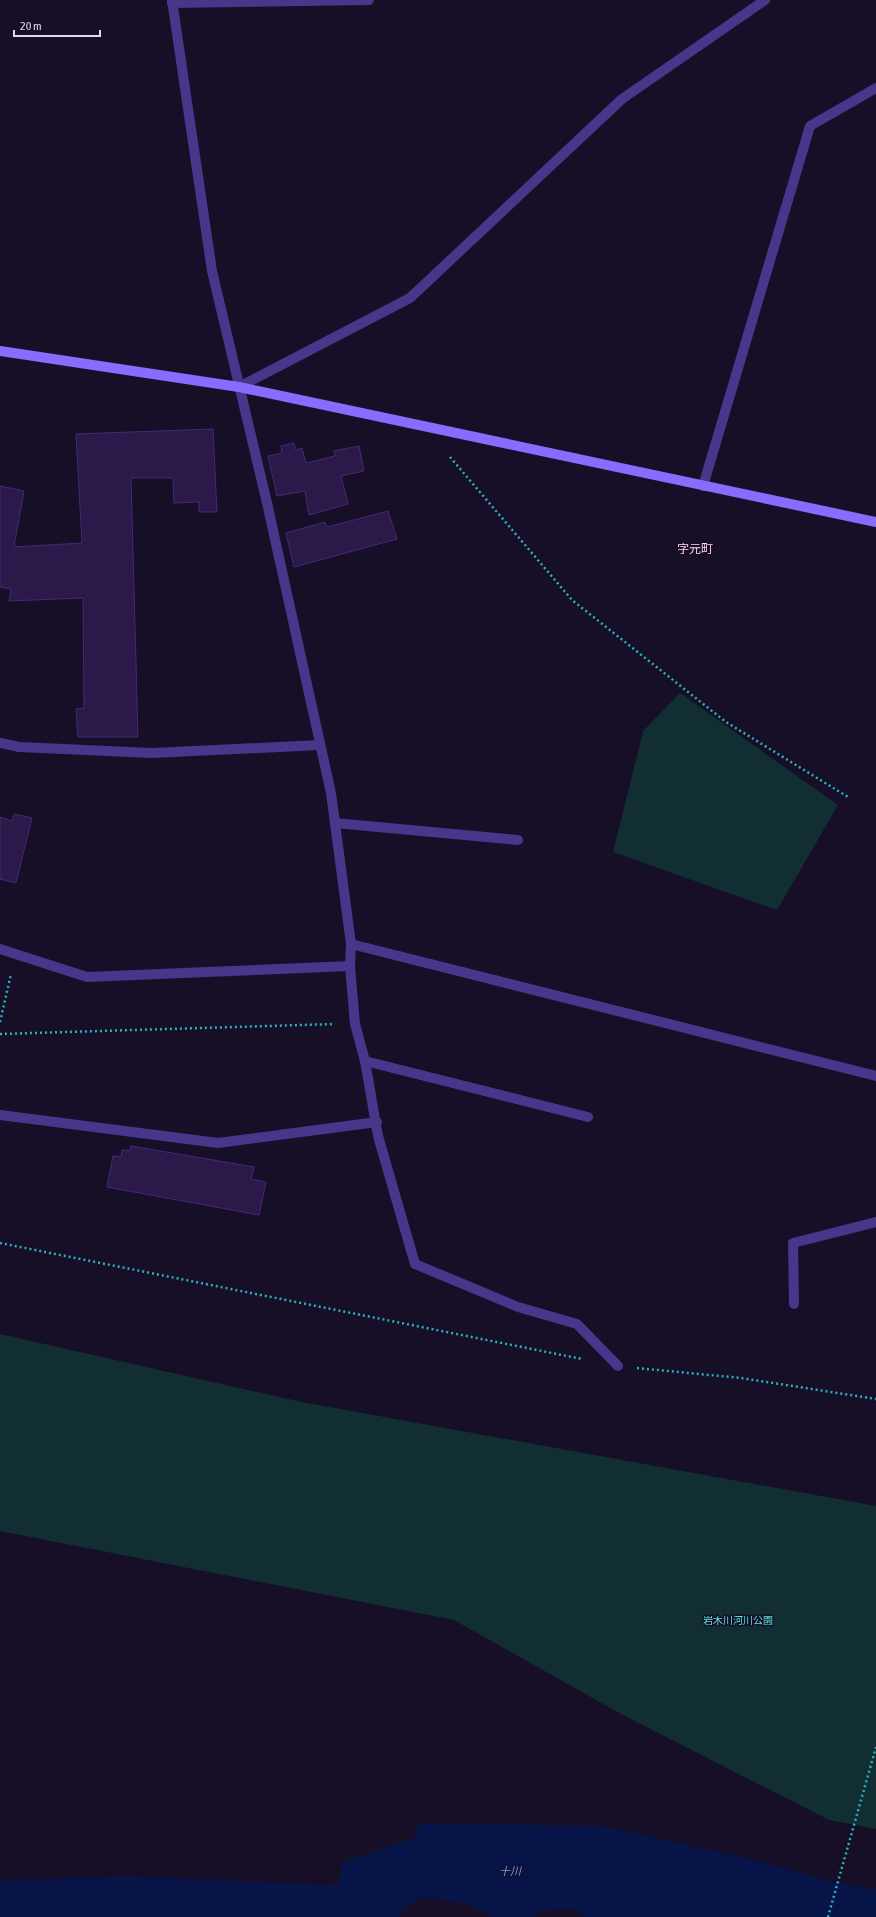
<svg xmlns="http://www.w3.org/2000/svg" width="876" height="1917" font-family="'Asap Condensed','Noto Sans JP',sans-serif">
<rect width="100%" height="100%" fill="#170e28"/>
<g fill="#112e33">
<path d="M680 693 838 805 777 910 613 852 643 731Z"/>
<path d="M0 1334 302 1402 876 1506V1829L829 1820 621 1714 454 1620 0 1531Z"/>
</g>
<path fill="#071448" d="M420 1823 603 1826 746 1858 827 1880 876 1890V1917H583L582 1912 564 1908 542 1911 533 1917H492C480 1903 440 1900 421 1897L405 1907 398 1917H0V1881L125 1876 323 1885 340 1884 341 1863 413 1839Z"/>
<g fill="#2b194a" stroke="#452978">
<path d="M213 429 217 512H199V502L174 503 173 478H131L138 737H78L76 709 84 708 83 598 9 601 11 589 0 587V486L24 491 14 547 82 543 76 434Z"/>
<path d="M294 443 296 450 302 448 306 463 335 456 334 451 359 446 364 471 341 476 348 504 309 515 305 491 277 496 268 456 282 453 281 446Z"/>
<path d="M388 511 397 539 294 567 286 533 325 522 327 527Z"/>
<path d="M14 814 32 818 16 883 0 879V817L12 821Z"/>
<path d="M131 1146 254 1167 251 1179 266 1182 259 1215 107 1187 113 1156 121 1157 122 1150 130 1151Z"/>
</g>
<g fill="none" stroke-linecap="round" stroke-linejoin="round">
<g stroke="#28b2c0" stroke-width="2.5" stroke-dasharray="2 3" stroke-linecap="butt">
<path d="M450 457 572 600 726 722 848 797"/>
<path d="M0 1022 11 974"/>
<path d="M0 1034 335 1024"/>
<path d="M0 1243 582 1359"/>
<path d="M637 1368 741 1378 876 1399"/>
<path d="M828 1917 876 1747"/>
</g>
<path stroke="#47368a" stroke-width="10" d="M0 1115 218 1143 377 1122"/>
<g stroke="#47368a" stroke-width="10">
<path d="M172 0 212 271 267 503 331 793 351 944 350 966 355 1024 365 1061 378 1136 415 1264 518 1307 577 1324 618 1366"/>
<path d="M172 3 369 0"/>
<path d="M239 387 410 298 622 99 765 0"/>
<path d="M703 486 810 126 876 88"/>
<path d="M0 743 19 747 152 753 320 745"/>
<path d="M335 823 518 840"/>
<path d="M351 944 876 1076"/>
<path d="M0 949 87 977 350 966"/>
<path d="M365 1061 588 1117"/>
<path d="M794 1304 793 1243 876 1222"/>
</g>
<path stroke="#876cff" stroke-width="10" d="M0 351 239 387 876 522"/>
</g>
<g text-anchor="middle" dominant-baseline="central" stroke-width="3" stroke-linejoin="round" paint-order="stroke">
<g font-size="10" fill="#59e7da" stroke="#170e28">
<text x="738" y="1620">岩木川河川公園</text>
</g>
<g font-size="11" font-style="italic" fill="#639eff" stroke="#170e28">
<text x="510" y="1871">十川</text>
</g>
<g font-size="12" fill="#ffd7ea" stroke="#170e28">
<text x="695" y="549">字元町</text>
</g>
</g>
<path d="M14 30v6h86v-6" fill="none" stroke="#e1d5ff" stroke-width="2"/>
<text x="20" y="30" font-size="12" fill="#e1d5ff" stroke="#170e28" stroke-width="3" paint-order="stroke">20 m</text>
</svg>
